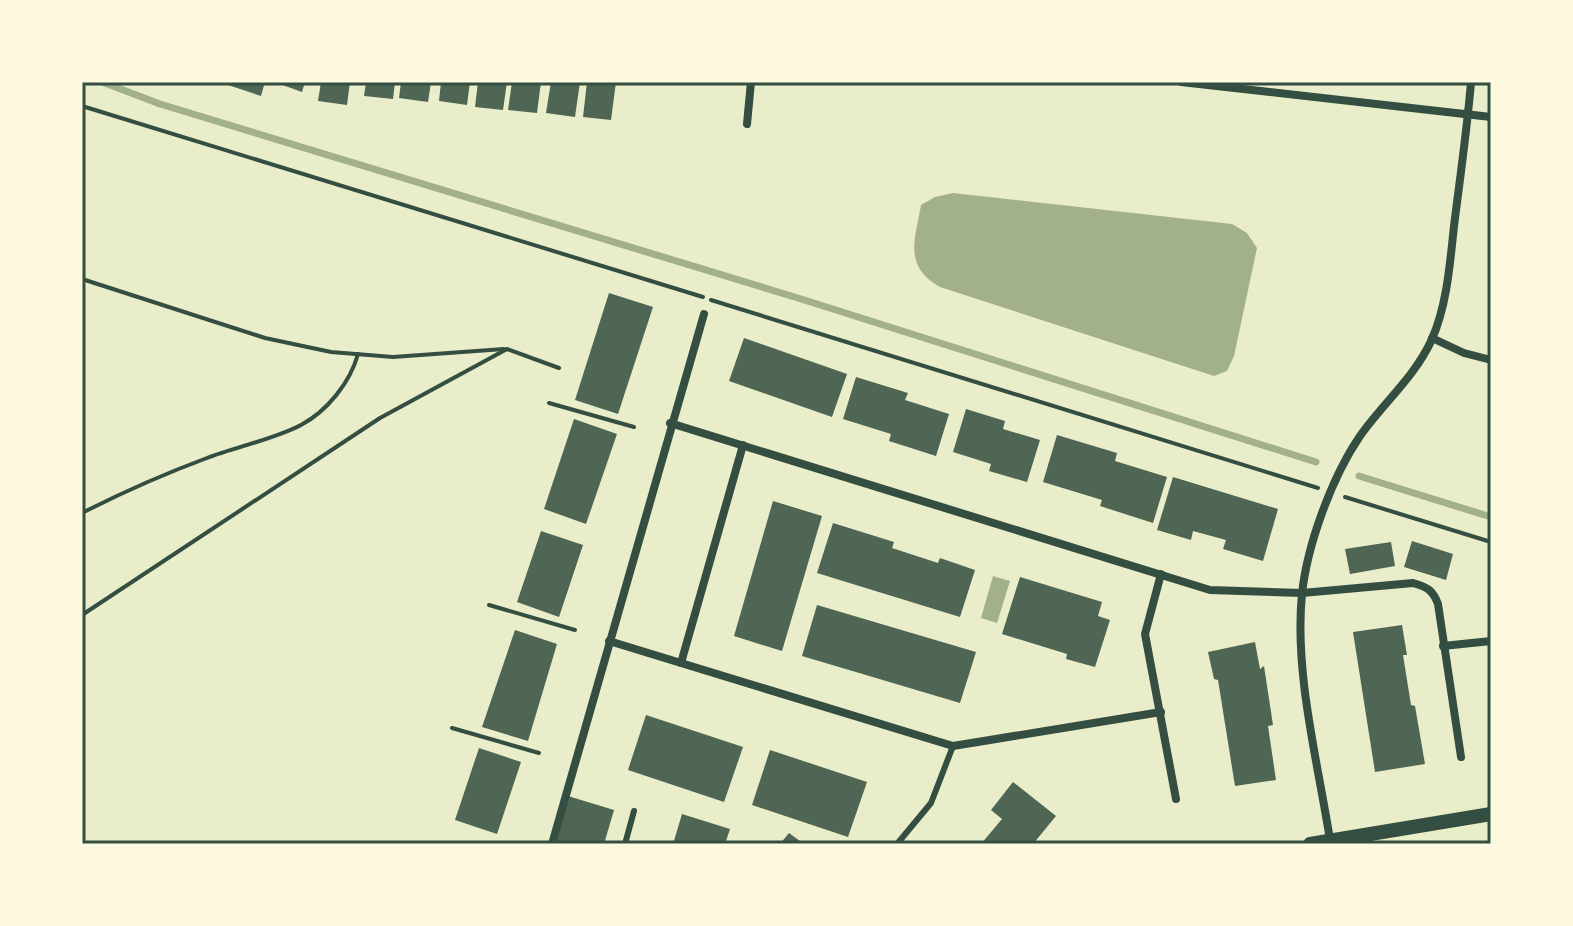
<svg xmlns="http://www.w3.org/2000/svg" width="1573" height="926" font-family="Figtree,sans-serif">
<rect width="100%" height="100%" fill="#e9edc9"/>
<g fill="#a3b18a">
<path d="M953 193 1232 224 1247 233 1257 248 1234 356 1227 371 1214 376 940 287C903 266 915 240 921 205L935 197Z"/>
<path d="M993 576 1010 581 997 623 981 618Z"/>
</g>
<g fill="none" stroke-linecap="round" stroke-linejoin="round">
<g stroke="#a3b18a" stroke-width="7">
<path d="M102 82 160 104 798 298 1316 462"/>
<path d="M1359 476 1491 517"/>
</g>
</g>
<g fill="#4f6655">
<path d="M229 82H265L261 96 228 85Z"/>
<path d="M274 82H305L302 92Z"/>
<path d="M321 82H350L347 105 318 101Z"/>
<path d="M366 82H395L393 99 364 96Z"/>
<path d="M401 82H431L428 102 399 98Z"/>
<path d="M441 82H470L467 105 439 101Z"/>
<path d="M478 82H507L503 110 475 107Z"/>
<path d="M512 82H541L537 113 508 110Z"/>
<path d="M551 82H580L575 117 546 113Z"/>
<path d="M587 82H616L611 120 583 117Z"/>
<path d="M609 293 653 307 618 414 575 400Z"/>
<path d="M744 338 847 374 832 417 729 381Z"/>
<path d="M856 377 908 393 905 400 949 414 936 456 889 441 891 434 843 419Z"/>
<path d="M966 409 1005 421 1003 429 1040 440 1027 482 989 471 991 464 953 452Z"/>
<path d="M574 419 617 434 586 524 544 509Z"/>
<path d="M1057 435 1117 453 1115 461 1167 477 1153 523 1100 506 1102 500 1043 482Z"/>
<path d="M1173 477 1278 509 1263 561 1223 549 1226 540 1193 531 1191 540 1157 530Z"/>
<path d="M773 501 822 516 782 651 734 636Z"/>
<path d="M833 523 894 542 892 548 938 563 940 558 975 570 960 617 817 573Z"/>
<path d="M541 531 583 545 559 617 517 602Z"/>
<path d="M1412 541 1453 554 1446 580 1404 567Z"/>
<path d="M1391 542 1395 566 1350 574 1345 549Z"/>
<path d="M1020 577 1102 602 1098 616 1110 620 1095 667 1066 659 1067 654 1002 634Z"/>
<path d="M817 605 976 652 960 703 802 656Z"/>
<path d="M1402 625 1407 655H1403L1411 705 1415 706 1425 764 1375 772 1353 632Z"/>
<path d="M515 630 557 644 528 741 482 727Z"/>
<path d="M1255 642 1260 669 1264 666 1273 725 1268 726 1276 780 1235 786 1218 680 1214 679 1208 652Z"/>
<path d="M646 715 743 747 724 802 628 770Z"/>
<path d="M479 748 521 762 497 834 455 820Z"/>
<path d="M770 750 867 782 848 837 752 805Z"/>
<path d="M1013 782 1056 816 1033 844H981L1002 819 991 810Z"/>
<path d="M568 796 614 810 604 844H554Z"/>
<path d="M682 814 730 829 725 844H673Z"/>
<path d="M789 833 804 844H780Z"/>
</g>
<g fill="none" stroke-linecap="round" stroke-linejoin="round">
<g stroke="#344e41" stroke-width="4">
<path d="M82 106 703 297"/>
<path d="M82 279 265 338 331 352 393 357 504 349"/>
<path d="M711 300 1318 488"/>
<path d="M549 403 634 427"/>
<path d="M1345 497 1491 542"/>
<path d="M82 513C123 492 164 474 207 458 235 447 275 439 301 425 327 411 350 383 358 354"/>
<path d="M489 605 575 630"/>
<path d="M82 615 380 418 507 349 559 368"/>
<path d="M452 728 539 753"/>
</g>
<g stroke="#344e41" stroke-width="6">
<path d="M625 844 634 811"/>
<path d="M897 844 931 803 953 746"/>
</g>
<g stroke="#344e41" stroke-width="8">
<path d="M1181 82 1491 117"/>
<path d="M747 124 751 82"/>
<path d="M1432 338 1464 353 1491 360"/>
<path d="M670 423 1210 590 1302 593 1413 583C1427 587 1433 590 1438 604L1461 757"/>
<path d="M1161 574 1145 634 1176 799"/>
<path d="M609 641 953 746 1161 712"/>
<path d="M1443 646 1491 641"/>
<path d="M681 663 743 445"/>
<path d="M1330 840C1318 763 1294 672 1302 594 1307 545 1332 477 1360 436 1383 403 1415 377 1432 339 1447 305 1450 263 1454 226 1460 178 1467 130 1471 82"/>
<path d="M552 844 704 314"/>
</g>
<path stroke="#344e41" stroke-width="14" d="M1310 844 1491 814"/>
</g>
<rect width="1573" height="926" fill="none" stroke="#fefae0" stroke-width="168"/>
<rect x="84" y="84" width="1405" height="758" fill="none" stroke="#344e41" stroke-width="3"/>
</svg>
